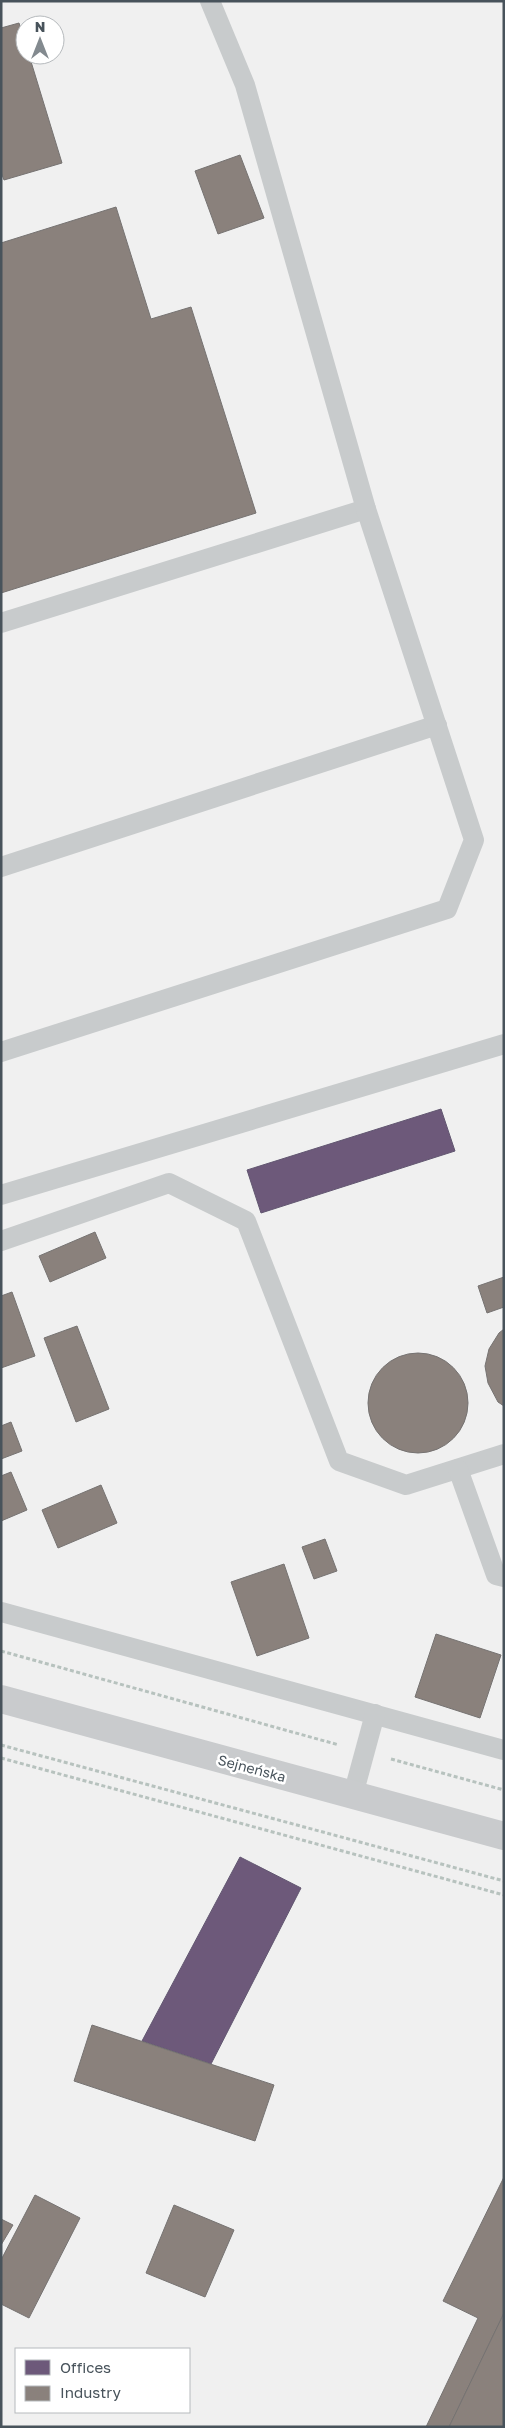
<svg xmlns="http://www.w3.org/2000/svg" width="505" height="2428" font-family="'Golos Text',sans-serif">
<rect width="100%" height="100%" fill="#f0f0f0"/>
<g fill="#6d597a" stroke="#625771">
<path d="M441 1109 455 1151 261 1213 247 1170Z"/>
<path d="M240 1857 301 1888 211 2064 142 2041Z"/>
</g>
<g fill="#8a817c" stroke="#767372">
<path d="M19 23 25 42V55H29L62 163 4 180 1 172V28Z"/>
<path d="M240 155 264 218 218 234 195 171Z"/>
<path d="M116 207 151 319 191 307 256 513 1 593V243Z"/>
<path d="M95 1232 106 1258 50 1282 39 1256Z"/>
<path d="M504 1277V1307L487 1313 478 1286Z"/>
<path d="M12 1292 35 1356 1 1368V1296Z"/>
<path d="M77 1326 109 1409 76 1422 44 1338Z"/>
<path d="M504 1329V1406L498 1402 488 1383 485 1366 489 1349 499 1333Z"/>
<circle cx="418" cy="1403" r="50"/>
<path d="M11 1422 22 1451 1 1459V1426Z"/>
<path d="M11 1472 27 1510 1 1521V1476Z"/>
<path d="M101 1485 117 1523 58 1548 42 1510Z"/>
<path d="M325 1539 337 1571 314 1579 302 1547Z"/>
<path d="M284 1564 309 1638 257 1656 231 1582Z"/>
<path d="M436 1634 501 1655 480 1718 415 1697Z"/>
<path d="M92 2025 274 2085 255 2141 74 2081Z"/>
<path d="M504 2177V2313L449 2427H426L478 2318 443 2301Z"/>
<path d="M35 2195 80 2218 29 2318 1 2304V2260Z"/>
<path d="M174 2205 234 2230 205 2297 146 2273Z"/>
<path d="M1 2219 13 2225 1 2245Z"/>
<path d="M504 2313V2427H449Z"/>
</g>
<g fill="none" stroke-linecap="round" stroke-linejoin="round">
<g stroke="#b7c2be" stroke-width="3" stroke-dasharray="4 2.5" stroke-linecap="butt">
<path d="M1 1651 339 1745"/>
<path d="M1 1745 504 1881"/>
<path d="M1 1758 504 1895"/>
<path d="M391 1759 504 1790"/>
</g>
<g stroke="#c8cbcc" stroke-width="20">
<path d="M1 623 366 509"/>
<path d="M1 867 437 725"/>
<path d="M1 1052 447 909 474 840 366 509 245 85 210 1"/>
<path d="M1 1195 504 1044"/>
<path d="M1 1241 169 1183 246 1221 339 1461 406 1485 504 1454"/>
<path d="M458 1469 496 1575 504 1577"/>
<path d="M1 1612 504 1750"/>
<path d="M353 1795 375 1714"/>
</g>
<path stroke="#c9cbcd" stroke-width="28" d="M1 1699 504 1836"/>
</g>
<g text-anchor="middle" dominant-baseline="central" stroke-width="5" stroke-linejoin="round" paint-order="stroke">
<g font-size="14" fill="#48535b" stroke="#fff">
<text transform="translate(252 1768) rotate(15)">Sejneńska</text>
</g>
</g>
<rect width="505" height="2428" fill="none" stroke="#48535b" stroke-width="5"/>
<rect x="15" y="2348" width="175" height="65" fill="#ffffff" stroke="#b6babd"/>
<rect x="25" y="2360" width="25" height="15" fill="#6d597a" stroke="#b6babd"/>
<text x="60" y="2373" font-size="15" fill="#48535b">Offices</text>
<rect x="25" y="2386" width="25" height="15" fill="#8a817c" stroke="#b6babd"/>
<text x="60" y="2398" font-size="15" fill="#48535b">Industry</text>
<g transform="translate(40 40)"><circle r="24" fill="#ffffff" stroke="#b6babd"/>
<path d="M0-4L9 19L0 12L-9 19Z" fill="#838a8f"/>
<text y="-8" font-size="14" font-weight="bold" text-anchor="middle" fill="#48535b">N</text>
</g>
</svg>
